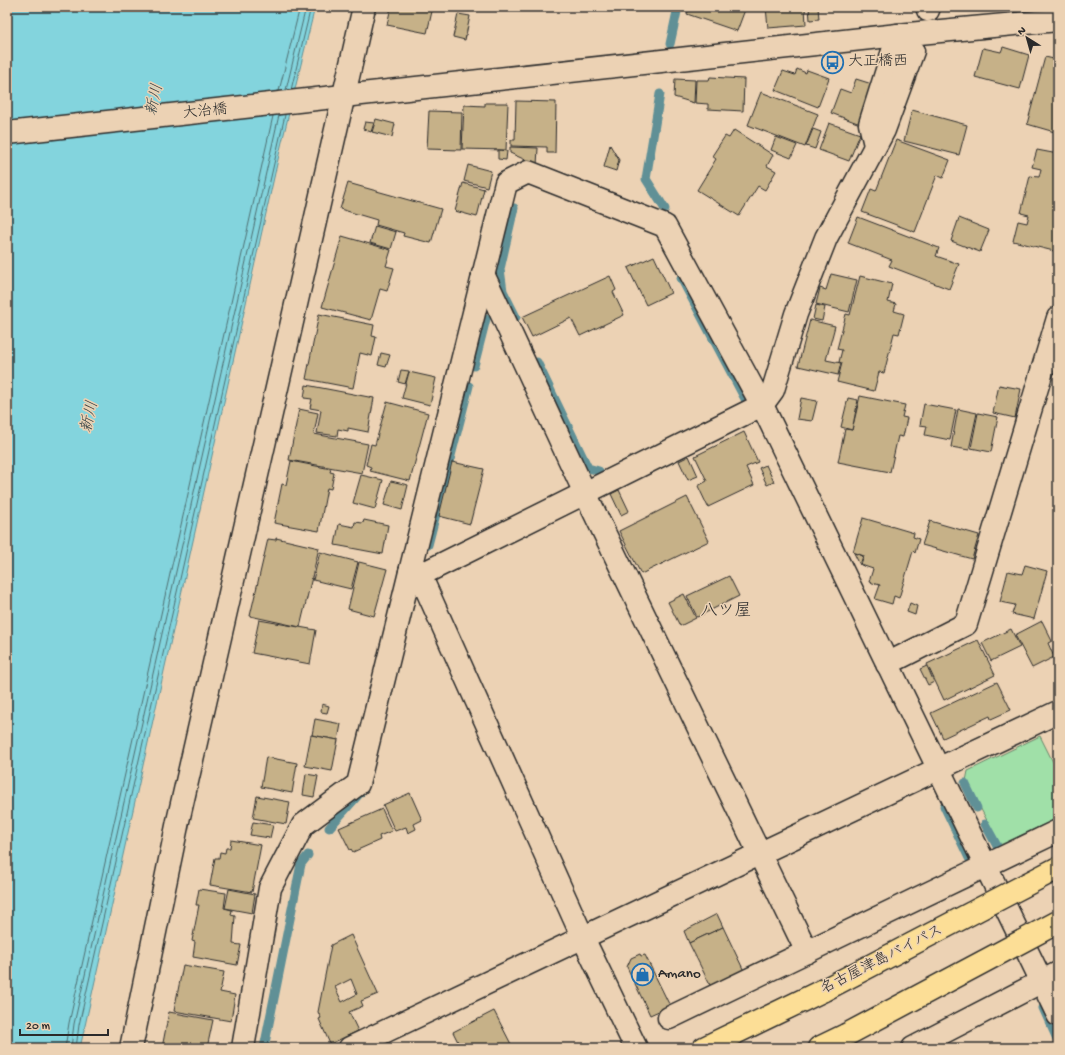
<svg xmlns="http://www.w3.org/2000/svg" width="1065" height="1055" font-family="'Gochi Hand','Klee One',sans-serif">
<rect width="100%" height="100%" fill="#ecd2b4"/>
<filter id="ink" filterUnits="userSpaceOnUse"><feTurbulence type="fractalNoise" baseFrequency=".025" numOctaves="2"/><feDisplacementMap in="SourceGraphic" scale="8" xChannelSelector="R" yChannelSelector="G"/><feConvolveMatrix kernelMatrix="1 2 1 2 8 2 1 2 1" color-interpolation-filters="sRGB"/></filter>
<g filter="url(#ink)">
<path fill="#a0e0a8" stroke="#66866a" d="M1040 736 1058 772V818L1000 845 966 781 968 771Z"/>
<path fill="#83d4dd" stroke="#609096" d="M7 7H315L281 146 80 1048H7Z"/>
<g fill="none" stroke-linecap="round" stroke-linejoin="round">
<g stroke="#4e6f72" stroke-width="1">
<path d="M286 90 306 7"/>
<path d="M291 90 311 7"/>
<path d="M279 91 300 7"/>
<path d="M65 1048 69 1023 273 116"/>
<path d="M71 1048 74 1024 279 115"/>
<path d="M76 1048 79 1025 285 115"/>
</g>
<g stroke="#609096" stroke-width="9">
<path d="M670 44 678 7"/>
<path d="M660 94 646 179 665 209"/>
<path d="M514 208 500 269 503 291 516 317"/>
<path d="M681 278 745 399"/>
<path d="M537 362 588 468 599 471"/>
<path d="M474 366 486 319"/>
<path d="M428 545 469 386"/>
<path d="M965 783 977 808"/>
<path d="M944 806 969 858"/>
<path d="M985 824 997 846"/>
<path d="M329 828 361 792"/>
<path d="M1043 1008 1058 1041"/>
<path d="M264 1048 301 864 308 855"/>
</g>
</g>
<g fill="#c6b188" stroke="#2b2b2b" fill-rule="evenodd">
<path d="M391 7H433L427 33 387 25Z"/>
<path d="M690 7H746L737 31 687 14Z"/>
<path d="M766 7H805L806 25 768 28Z"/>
<path d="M809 7H818L819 19 810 20Z"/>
<path d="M458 14 470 16 465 40 453 37Z"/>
<path d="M1003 47 1029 55 1020 89 975 77 983 48 1001 52Z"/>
<path d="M1045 57 1058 60V133L1027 124Z"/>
<path d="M797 69 806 73 807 70 829 78 818 107 775 90 783 71 795 75Z"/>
<path d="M710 77 744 79 743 111 708 109V104L695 103 696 80H709Z"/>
<path d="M675 79 695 80 694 103 674 97Z"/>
<path d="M856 79 875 85 860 124 831 113 840 89 851 93Z"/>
<path d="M761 92 818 114 805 147 748 125Z"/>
<path d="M516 101 556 102 555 153H547V147L511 146V140H515Z"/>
<path d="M485 103H508L506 150 462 149 464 105 485 106Z"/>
<path d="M912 110 967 125 959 155 904 141Z"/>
<path d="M429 111 462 112 461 150 427 149Z"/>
<path d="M376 119 395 124 392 137 372 132Z"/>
<path d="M365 122 374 123 371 132 363 129Z"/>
<path d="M829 123 860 134 849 161 819 150Z"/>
<path d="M813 129 821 132 815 149 806 146Z"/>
<path d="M734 130 773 155 767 166 776 171 765 190 758 186 739 216 697 190 716 159 712 156 725 136 729 138Z"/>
<path d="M776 137 797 145 791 158 771 150Z"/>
<path d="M896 140 950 160 943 178 937 175 915 232 862 212 871 189 876 191Z"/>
<path d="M610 145 619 160 616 171 604 167Z"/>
<path d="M510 147 538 148 537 165 510 153Z"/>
<path d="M498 150 507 151 506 160 498 159Z"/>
<path d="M1037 150 1058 154V252L1013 241 1018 221 1027 223 1029 215 1021 213 1030 176 1039 177 1041 169 1032 167Z"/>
<path d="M468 165 491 171 487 187 464 181Z"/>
<path d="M348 183 441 209 431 243 403 236 404 233 376 225 377 220 340 209Z"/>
<path d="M463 183 484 189 477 217 455 211Z"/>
<path d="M858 217 939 248 936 256 959 264 949 289 889 266 892 260 848 243Z"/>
<path d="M959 218 989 230 980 252 951 241Z"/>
<path d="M375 226 396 232 391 249 370 243Z"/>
<path d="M342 236 391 250 386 266 394 268 387 291 380 289 371 320 322 307Z"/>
<path d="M654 256 671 293 646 305 628 268Z"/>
<path d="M831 274 857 280 849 312 816 304 820 288 826 290Z"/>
<path d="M610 276 616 290 613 292 624 315 580 336 571 318 532 337 522 317Z"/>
<path d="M860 276 892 284 888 302 896 304 894 311 904 314 899 334 894 333 884 373 879 372 874 391 837 382 842 363 839 362 842 350 837 349 846 314 850 315Z"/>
<path d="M816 305 825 307 822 321 813 319Z"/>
<path d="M319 314 374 325 372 336 376 337 372 356 360 353 353 388 306 379Z"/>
<path d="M810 320 835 326 826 360 841 363 838 375 798 366Z"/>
<path d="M381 353 390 355 386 367 378 365Z"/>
<path d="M401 370 409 371 405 384 398 382Z"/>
<path d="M409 372 436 378 430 405 402 398Z"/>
<path d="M306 385 374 398 368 432 348 428V431L338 429 337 436 317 433 321 410 310 408 312 399 304 398Z"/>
<path d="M999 385 1021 389 1015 418 993 413Z"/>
<path d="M860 396 905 405 902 417 907 418 903 437 898 436 890 472 838 462 845 429 852 430Z"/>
<path d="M801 398 817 401 812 421 797 419Z"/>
<path d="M848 398 858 400 852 430 841 427Z"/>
<path d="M387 402 428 413 410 481 370 471 371 467 366 465 371 444 375 445Z"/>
<path d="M924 404 956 410 950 440 925 435 927 426 920 425Z"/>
<path d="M299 409 318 413 314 434 368 444 362 473 289 460Z"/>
<path d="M958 409 977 413 969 450 951 447Z"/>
<path d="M978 413 998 417 991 452 971 448Z"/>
<path d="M744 432 758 462 746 467 754 485 708 507 698 486 707 481 695 456Z"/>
<path d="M689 456 698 476 688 480 679 461Z"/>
<path d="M291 461 331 469 330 472 334 473 331 489 327 488 319 531 274 523 282 484 286 485Z"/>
<path d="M452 462 484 469 470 524 439 516Z"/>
<path d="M766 465 774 482 767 485 759 468Z"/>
<path d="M361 475 383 480 375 509 353 503Z"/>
<path d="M391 481 408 485 402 510 384 505Z"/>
<path d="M619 490 629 511 621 515 611 494Z"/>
<path d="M687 497 709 541 641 574 619 531Z"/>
<path d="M863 518 914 533 913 537 919 539 915 553 913 551 899 598 894 596 892 604 875 599 880 585 869 582 873 569 861 565 864 556 853 552Z"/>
<path d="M364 520 388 525 383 554 335 545 339 524 354 527 355 522 363 523Z"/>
<path d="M930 521 979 535 972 559 922 545Z"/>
<path d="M276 538 319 548 300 627 250 616 268 539 276 540Z"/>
<path d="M320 552 358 562 351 589 313 580Z"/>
<path d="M854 553 863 556 860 565Z"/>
<path d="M359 562 387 569 374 616 348 609Z"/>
<path d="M1025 565 1047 571 1034 619 1012 614 1015 605 1000 602 1008 571 1022 574Z"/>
<path d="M729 576 739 596 697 617 687 596Z"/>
<path d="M684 594 696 618 680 626 668 602Z"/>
<path d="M910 603 917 606 915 615 907 612Z"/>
<path d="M259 620 316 630 310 664 252 653Z"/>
<path d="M1042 621 1052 641 1048 643 1054 657 1032 668 1015 635Z"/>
<path d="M1011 629 1020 647 991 661 982 643Z"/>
<path d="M978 640 995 675 944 700 927 664Z"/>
<path d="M927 666 934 682 928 685 920 669Z"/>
<path d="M997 682 1011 710 991 719 990 716 943 738 931 713Z"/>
<path d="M322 704 329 706 327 713 321 712Z"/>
<path d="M315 719 341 724 338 740 312 735Z"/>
<path d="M311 735 338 740 332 771 305 766Z"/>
<path d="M266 757 297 763 292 793 261 787Z"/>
<path d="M306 774 318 776 314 797 303 795Z"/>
<path d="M410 793 422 820 414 824 416 829 408 833 406 827 395 831 383 805Z"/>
<path d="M257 796 290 802 286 824 253 818Z"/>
<path d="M382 809 392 831 379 836 380 840 353 852 351 849 350 850 339 828Z"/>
<path d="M253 822 273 825 270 838 250 835Z"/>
<path d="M231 840 261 845 252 892 210 885 215 858H219L220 852 225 853 226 848H230Z"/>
<path d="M199 889 226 893 224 908 232 910 231 915 235 916 233 944 241 945 237 965 193 957 195 942 192 941 199 905H196Z"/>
<path d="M229 889 255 894 252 913 225 908Z"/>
<path d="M717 914 723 927 689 943 684 931Z"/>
<path d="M723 927 744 971 711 987 689 943Z"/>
<path d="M351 935 378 994 361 1001 363 1006 349 1012 358 1031 330 1044 319 1019 321 1018 318 1012 331 945ZM351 979 357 994 342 1002 335 987Z"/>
<path d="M640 954 641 956 645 955 670 1006 650 1015 627 967 631 958Z"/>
<path d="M183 965 224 972 220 992 235 995 231 1021 174 1011Z"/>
<path d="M494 1011 513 1048H461L453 1032Z"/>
<path d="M169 1012 213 1020 207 1048H162Z"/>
</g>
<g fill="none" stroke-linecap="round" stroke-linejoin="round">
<defs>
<g id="minor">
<path d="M928 10 929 7"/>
<path d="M7 133 898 35 1058 20"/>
<path d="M875 145 870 124 898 35"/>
<path d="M483 274 585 493 807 952"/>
<path d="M410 572 506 183 528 172 665 226 762 405 1058 1015"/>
<path d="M420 575 583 938 636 1048"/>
<path d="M887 664 966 624 1058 318"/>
<path d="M669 1018 1058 831"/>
<path d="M131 1048 178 821 364 7"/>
<path d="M243 1048 270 888 303 825 358 784 410 572 420 575 762 405 773 390 796 314 826 238 884 130 913 51"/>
<path d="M350 1048 1058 712"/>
<path d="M913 1048 1058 973"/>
</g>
<g id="major">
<path d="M704 1048 824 990"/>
<path d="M819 1048 846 1035"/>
</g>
</defs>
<use href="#minor" stroke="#2b2b2b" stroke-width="25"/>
<use href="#major" stroke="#2b2b2b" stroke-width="25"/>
<use href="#minor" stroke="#ecd2b4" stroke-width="22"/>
<use href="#major" stroke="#fcde96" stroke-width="22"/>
<defs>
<g id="major-bridge">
<path d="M824 990 1058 868"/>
<path d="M846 1035 1058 922"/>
</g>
</defs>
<use href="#major-bridge" stroke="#2b2b2b" stroke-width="25" stroke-linecap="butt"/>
<use href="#major-bridge" stroke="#fcde96" stroke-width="22"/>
</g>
</g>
<defs>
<symbol id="bus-ring" viewBox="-11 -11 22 22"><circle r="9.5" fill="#ecd2b4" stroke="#1f6fb2" stroke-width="1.5"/><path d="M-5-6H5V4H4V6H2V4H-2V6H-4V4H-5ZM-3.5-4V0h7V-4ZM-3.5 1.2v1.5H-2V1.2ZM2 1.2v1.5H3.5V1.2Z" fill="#1f6fb2"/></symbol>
<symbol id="shop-ring" viewBox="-11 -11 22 22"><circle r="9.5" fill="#ecd2b4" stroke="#1f6fb2" stroke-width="1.5"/><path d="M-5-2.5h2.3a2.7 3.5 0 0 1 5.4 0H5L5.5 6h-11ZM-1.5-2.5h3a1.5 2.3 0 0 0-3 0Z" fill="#1f6fb2"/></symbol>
</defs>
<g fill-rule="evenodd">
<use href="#bus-ring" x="820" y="50" width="25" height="25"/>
<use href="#shop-ring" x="630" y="962" width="25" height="25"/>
</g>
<g text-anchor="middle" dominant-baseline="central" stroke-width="3" stroke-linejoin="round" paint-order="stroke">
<g font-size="15" fill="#2b2b2b" stroke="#ecd2b4" text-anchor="start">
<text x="848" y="62">大正橋西</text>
<text x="658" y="974">Amano</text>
</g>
<g font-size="15" fill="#2b2b2b" stroke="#ecd2b4">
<text transform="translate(205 112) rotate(-6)">大治橋</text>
<text transform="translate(882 960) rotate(-27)">名古屋津島バイパス</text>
</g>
<g font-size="16" font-style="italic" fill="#384446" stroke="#ecd2b4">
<text transform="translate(156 100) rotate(-78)">新川</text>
<text transform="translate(91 417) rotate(-78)">新川</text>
</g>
<g font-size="17" fill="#2b2b2b" stroke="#ecd2b4">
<text x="726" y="612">八ツ屋</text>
</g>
</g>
<rect width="1065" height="1055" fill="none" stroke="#ecd2b4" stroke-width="24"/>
<rect x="12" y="12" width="1041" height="1031" fill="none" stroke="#2b2b2b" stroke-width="1.5" filter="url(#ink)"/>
<g transform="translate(1027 38) rotate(323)" stroke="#ecd2b4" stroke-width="3" paint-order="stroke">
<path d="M0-3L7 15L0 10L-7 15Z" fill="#2b2b2b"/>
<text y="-6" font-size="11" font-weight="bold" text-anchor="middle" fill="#2b2b2b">N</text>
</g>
<path d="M20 1029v6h88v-6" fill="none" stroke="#2b2b2b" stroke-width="2"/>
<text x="26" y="1029" font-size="12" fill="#2b2b2b" stroke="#ecd2b4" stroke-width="3" paint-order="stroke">20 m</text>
</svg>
